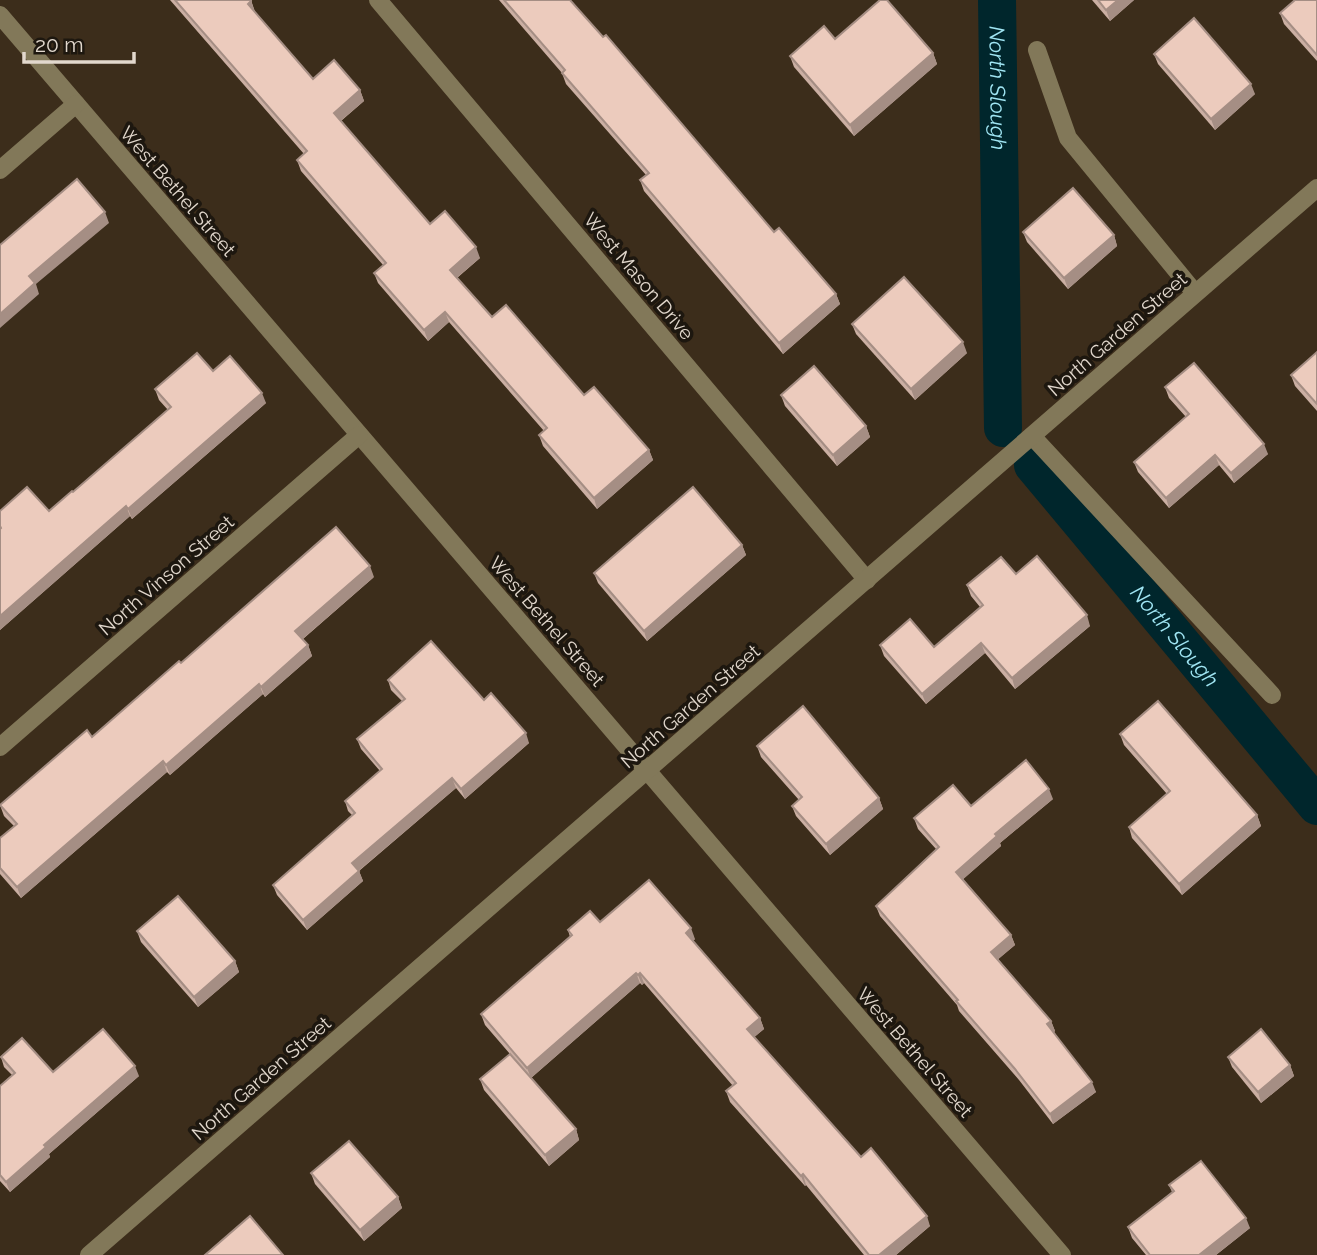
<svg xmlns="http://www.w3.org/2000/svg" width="1317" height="1255" font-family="Raleway,sans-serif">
<rect width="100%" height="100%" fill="#3c2d1b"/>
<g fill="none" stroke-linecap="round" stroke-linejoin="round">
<g stroke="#00262c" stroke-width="38">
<path id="s1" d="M997 0 1003 428"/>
<path id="s2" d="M1033 465 1317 806"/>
</g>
<g stroke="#827859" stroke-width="18">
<path d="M378 0 867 580"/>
<path d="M0 15 1062 1255"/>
<path d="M1037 50 1068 138 1195 293"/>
<path d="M0 170 76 104"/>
<path d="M1032 436 1272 695"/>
<path d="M0 747 359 435"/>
<path d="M89 1255 1317 188"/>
</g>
</g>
<g fill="#cbafa3">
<path d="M170 0H251L255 12 313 79 360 90 364 101 341 121 430 224 480 258 457 278 492 317 649 450 653 460 597 509 543 446 539 435 544 431 449 322 428 341 378 283 374 273 383 265 301 171 297 160 304 154Z"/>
<path d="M499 0H570L774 232 836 294 840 304 783 354 644 191 640 180 646 175 566 84 562 73Z"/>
<path d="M1092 0H1134L1110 21Z"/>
<path d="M1317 0V61L1284 24 1280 13Z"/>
<path d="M933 53 937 64 854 136 794 67 790 56Z"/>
<path d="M1154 54 1255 94 1215 130 1158 64Z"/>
<path d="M1023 232 1114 235 1117 246 1068 289 1027 242Z"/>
<path d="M852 324 967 353 915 400 856 334Z"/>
<path d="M1317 352V411L1295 386 1291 375Z"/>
<path d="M213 371 266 403 132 519 130 516 0 630V511H49L73 492 168 410 159 400 155 389Z"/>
<path d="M1165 387 1268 454 1234 483 1219 465 1169 508 1138 472 1134 462 1186 417 1169 398Z"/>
<path d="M781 395 866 426 870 437 837 466 785 406Z"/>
<path d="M742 545 746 555 647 641 598 583 594 573Z"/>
<path d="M1016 574 1090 626 1015 689 985 653 926 704 884 656 880 645 934 647 980 607 971 596 967 585Z"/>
<path d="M374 577 303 639 308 645 312 656 265 697 263 694 170 775 167 772 21 898 0 874V838L14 826 4 816 0 805 92 737 181 663Z"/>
<path d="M388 680 484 700 529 743 465 799 456 788 359 871 363 881 307 930 277 895 273 885 353 816 348 811 345 801 380 771 361 749 357 739 402 701 391 690Z"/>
<path d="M1120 734 1257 815 1261 826 1182 895 1132 838 1129 827 1167 794 1124 745Z"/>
<path d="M757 746 879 798 883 809 830 855 796 816 792 806 799 800 761 757Z"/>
<path d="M1053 799 1000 843 1001 846 963 879 1011 935 1015 945 998 959 1051 1021 1055 1031 1054 1032 1096 1092 1053 1124 1019 1080 959 1011 957 1005 880 916 876 906 936 849 918 829 914 818 971 806Z"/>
<path d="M600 922 695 939 693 941 760 1018 764 1029 754 1037 861 1157 930 1226 896 1255H864L806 1185 805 1186 730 1102 726 1091 733 1086 644 983 642 985 640 983 531 1078 576 1129 579 1140 549 1166 484 1090 480 1079 510 1054 485 1025 481 1014 570 937 568 930Z"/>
<path d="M137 931 235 961 239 972 198 1007 141 942Z"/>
<path d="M1 1057 53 1072 139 1076 49 1154 50 1157 10 1192 0 1181V1086L12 1075 4 1067Z"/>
<path d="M1228 1057 1290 1065 1294 1076 1261 1103 1232 1067Z"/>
<path d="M311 1173 398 1197 402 1208 364 1241 315 1184Z"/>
<path d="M1169 1185 1250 1228 1216 1255H1146L1132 1238 1128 1227 1172 1192Z"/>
</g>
<g fill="#a58e84">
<path d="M1118 0H1134L1110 21 1106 10Z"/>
<path d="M251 1 255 12 252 15 248 4Z"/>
<path d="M933 53 937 64 854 136 850 125Z"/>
<path d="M1251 84 1255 94 1215 130 1211 119Z"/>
<path d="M360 90 364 101 338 123 334 113Z"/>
<path d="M105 212 109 223 36 284 39 294 0 328V314L29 276Z"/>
<path d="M1114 235 1117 246 1068 289 1064 278Z"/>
<path d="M476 247 480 258 454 280 450 270Z"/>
<path d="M836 294 840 304 783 354 779 343Z"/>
<path d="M445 312 449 322 428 341 424 330Z"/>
<path d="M963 342 967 353 915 400 911 389Z"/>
<path d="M262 393 266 403 132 519 128 509Z"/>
<path d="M866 426 870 437 837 466 833 455Z"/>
<path d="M1264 444 1268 454 1234 483 1231 473Z"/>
<path d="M649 450 653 460 597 509 594 498Z"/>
<path d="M1215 455 1219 465 1169 508 1166 498Z"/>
<path d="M126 506 130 516 0 630V616Z"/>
<path d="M742 545 746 555 647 641 644 631Z"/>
<path d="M370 566 374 577 299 642 295 631Z"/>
<path d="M1087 615 1090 626 1015 689 1012 678Z"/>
<path d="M981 643 985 653 926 704 922 694Z"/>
<path d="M308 645 312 656 265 697 261 687Z"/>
<path d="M259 684 263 694 170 775 166 765Z"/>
<path d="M526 733 529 743 465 799 461 789Z"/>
<path d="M163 761 167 772 21 898 17 887Z"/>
<path d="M452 778 456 788 356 873 352 863Z"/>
<path d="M1049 789 1053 799 1000 843 1001 846 960 882 956 872 995 834Z"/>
<path d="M879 798 883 809 830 855 826 844Z"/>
<path d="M1257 815 1261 826 1182 895 1179 884Z"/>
<path d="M359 871 363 881 307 930 303 920Z"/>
<path d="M691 928 695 939 690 943 686 933Z"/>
<path d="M1011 935 1015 945 995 962 991 952Z"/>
<path d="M235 961 239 972 198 1007 194 997Z"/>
<path d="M636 973 640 983 531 1078 527 1068Z"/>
<path d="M640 973 644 983 642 985 638 975Z"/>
<path d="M760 1018 764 1029 751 1040 747 1029Z"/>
<path d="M1051 1021 1055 1031 1051 1035 1047 1024Z"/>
<path d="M1290 1065 1294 1076 1261 1103 1258 1092Z"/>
<path d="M135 1066 139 1076 49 1154 50 1157 10 1192 6 1182 44 1145Z"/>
<path d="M1092 1082 1096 1092 1053 1124 1050 1114Z"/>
<path d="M576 1129 579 1140 549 1166 545 1155Z"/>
<path d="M803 1174 806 1185 805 1186 801 1176Z"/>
<path d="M398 1197 402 1208 364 1241 360 1230Z"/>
<path d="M927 1216 930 1226 896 1255H879Z"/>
<path d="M1246 1218 1250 1228 1216 1255H1199Z"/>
</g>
<g fill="#eccbbd" stroke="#a58e84" stroke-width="2">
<path d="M175 0H251V1L248 4 313 79 334 60 360 90 334 113 430 224 445 211 476 247 450 270 492 317 506 305 584 395 594 387 649 450 594 498 539 435 547 428 445 312 424 330 374 273 386 263 297 160 307 151Z"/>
<path d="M504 0H570L603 37 606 35 774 232 779 228 836 294 779 343 640 180 649 173 562 73 565 70Z"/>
<path d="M880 0H887L933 53 850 125 790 56 824 26 835 39Z"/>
<path d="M1098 0H1118L1106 10Z"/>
<path d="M1295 0H1317V55L1280 13Z"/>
<path d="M1194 18 1251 84 1211 119 1154 54Z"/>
<path d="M77 179 105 212 29 276 35 283 0 314V245Z"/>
<path d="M1073 188 1114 235 1064 278 1023 232Z"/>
<path d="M904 277 963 342 911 389 852 324Z"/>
<path d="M1317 352V404L1291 375Z"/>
<path d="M197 353 213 371 230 356 262 393 128 509 126 506 0 616V529L1 528 0 526V511L27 487 49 511 72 491 73 492 171 407 155 389Z"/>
<path d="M1194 363 1264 444 1231 473 1215 455 1166 498 1134 462 1189 414 1165 387Z"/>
<path d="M814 366 866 426 833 455 781 395Z"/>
<path d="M693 487 742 545 644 631 594 573Z"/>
<path d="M336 527 370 566 295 631 308 645 261 687 259 684 166 765 163 761 17 887 0 868V838L17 824 0 805 87 730 92 737 179 661 181 663Z"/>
<path d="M1037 556 1087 615 1012 678 981 643 922 694 880 645 910 619 934 647 983 605 967 585 1001 557 1016 574Z"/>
<path d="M431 641 484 700 491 693 526 733 461 789 452 778 352 863 359 871 303 920 273 885 355 813 345 801 382 769 357 739 405 699 388 680Z"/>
<path d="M1158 701 1257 815 1179 884 1129 827 1170 791 1120 734Z"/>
<path d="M803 706 879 798 826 844 792 806 802 797 757 746Z"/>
<path d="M1026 760 1049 789 995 834 997 836 956 872 1011 935 991 952 1051 1021 1047 1024 1092 1082 1050 1114 1015 1069 956 1001 958 1000 876 906 939 847 914 818 953 785 971 806Z"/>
<path d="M649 880 691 928 686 933 760 1018 747 1029 861 1157 871 1148 927 1216 879 1255H869L803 1174 801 1176 726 1091 736 1083 640 973 638 975 636 973 527 1068 481 1014 572 935 568 930 590 911 600 922Z"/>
<path d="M178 896 235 961 194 997 137 931Z"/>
<path d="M103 1029 135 1066 44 1145 46 1147 6 1182 0 1175V1086L15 1073 1 1057 22 1038 53 1072Z"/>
<path d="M1261 1029 1290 1065 1258 1092 1228 1057Z"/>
<path d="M510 1054 576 1129 545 1155 480 1079Z"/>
<path d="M349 1141 398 1197 360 1230 311 1173Z"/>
<path d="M1201 1161 1246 1218 1199 1255H1150L1128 1227 1174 1191 1169 1185Z"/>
<path d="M250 1216 283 1255H205Z"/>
</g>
<g text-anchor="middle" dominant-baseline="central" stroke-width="7" stroke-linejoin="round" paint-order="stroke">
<g font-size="19" fill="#e2d8cd" stroke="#1d170f">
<text transform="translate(178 191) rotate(49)">West Bethel Street</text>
<text transform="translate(639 276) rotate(50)">West Mason Drive</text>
<text transform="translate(1117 334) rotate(-41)">North Garden Street</text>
<text transform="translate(166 575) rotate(-41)">North Vinson Street</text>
<text transform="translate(547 621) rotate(49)">West Bethel Street</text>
<text transform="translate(690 706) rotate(-41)">North Garden Street</text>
<text transform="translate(915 1052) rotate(49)">West Bethel Street</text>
<text transform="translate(261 1078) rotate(-41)">North Garden Street</text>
</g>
<g font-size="21" font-style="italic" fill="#a0e6f4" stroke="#1d170f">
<text stroke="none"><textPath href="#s1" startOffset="88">North Slough</textPath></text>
<text stroke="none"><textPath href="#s2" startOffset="222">North Slough</textPath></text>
</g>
</g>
<path d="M24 52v10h110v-10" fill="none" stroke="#e2d8cd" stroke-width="3.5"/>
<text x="35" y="52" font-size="21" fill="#e2d8cd" stroke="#1d170f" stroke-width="5" paint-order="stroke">20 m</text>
</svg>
